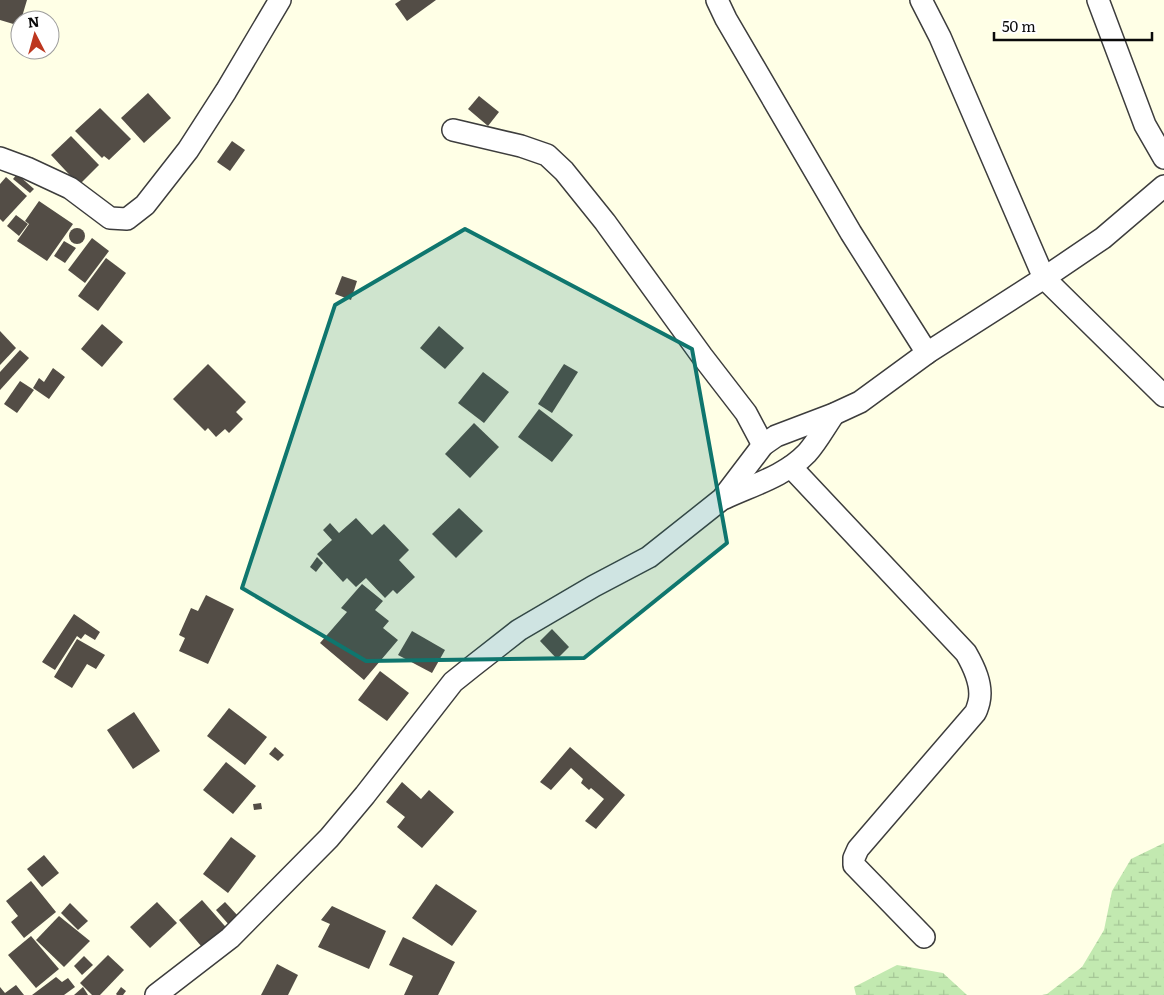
<svg xmlns="http://www.w3.org/2000/svg" width="1164" height="995" font-family="Literata,serif">
<defs>
<pattern id="wetland-marsh" width="20" height="14" patternUnits="userSpaceOnUse" patternTransform="scale(1.25)"><rect width="20" height="14" fill="#c2e9b0"/><path d="M1 5h8M5 5V1M11 12h8M15 12V8" fill="none" stroke="#a5c696"/></pattern>
</defs>
<rect width="100%" height="100%" fill="#ffffe6"/>
<g fill="url(#wetland-marsh)">
<path d="M1164 843V995H1042L1047 994 1082 967 1104 930 1112 891 1131 859Z"/>
<path d="M897 965 943 973 967 995H856L854 987Z"/>
</g>
<g fill="#534d46">
<path d="M0 0H27L21 20H20V26L0 20Z"/>
<path d="M401 0H436L407 21 395 4Z"/>
<path d="M148 93 171 118 144 143 121 118Z"/>
<path d="M479 96 499 112 488 126 468 109Z"/>
<path d="M100 108 131 139 109 160 104 156 102 158 75 131Z"/>
<path d="M71 136 99 165 79 185 51 155Z"/>
<path d="M232 141 245 150 230 171 217 162Z"/>
<path d="M17 174 34 189 30 193 13 179Z"/>
<path d="M6 177 27 196 3 222 0 219V184Z"/>
<path d="M39 201 73 224 47 261 17 241 29 224 25 221Z"/>
<path d="M16 215 28 224 19 236 7 226Z"/>
<circle cx="77" cy="236" r="8"/>
<path d="M92 238 109 251 85 283 68 270Z"/>
<path d="M64 241 76 248 65 263 54 256Z"/>
<path d="M106 258 126 273 98 311 78 296Z"/>
<path d="M342 276 357 281 351 300 335 294Z"/>
<path d="M102 324 123 342 102 367 81 349Z"/>
<path d="M439 326 464 348 445 369 420 348Z"/>
<path d="M0 331 16 348 0 365Z"/>
<path d="M20 350 29 358 0 390V372Z"/>
<path d="M208 364 246 402 236 412 243 419 229 433 225 429 216 437 208 428 205 431 173 399Z"/>
<path d="M564 364 578 372 552 413 538 404Z"/>
<path d="M53 368 65 377 49 399 33 388 39 378 44 382Z"/>
<path d="M483 372 509 392 484 423 458 403Z"/>
<path d="M20 381 34 390 17 413 4 404Z"/>
<path d="M539 409 573 435 552 462 518 437Z"/>
<path d="M474 423 499 447 470 478 445 454Z"/>
<path d="M459 508 483 531 456 558 432 534Z"/>
<path d="M356 518 372 535 384 524 409 550 399 560 415 577 397 594 393 590 385 598 366 578 356 587 347 578 343 582 317 554 332 540 323 530 330 523 339 533Z"/>
<path d="M317 557 323 563 316 572 310 567Z"/>
<path d="M362 584 383 601 375 610 389 621 383 628 398 640 364 680 320 643 347 612 341 608Z"/>
<path d="M206 595 234 609 208 664 179 651 185 638 179 635 191 608 198 611Z"/>
<path d="M74 614 100 632 95 640 85 634 81 639 77 636 55 670 42 662Z"/>
<path d="M552 629 569 647 557 659 540 641Z"/>
<path d="M412 631 445 650 432 673 398 655Z"/>
<path d="M77 639 105 655 96 669 87 664 72 688 54 677Z"/>
<path d="M380 671 409 693 387 721 358 700Z"/>
<path d="M229 708 267 737 245 765 207 736Z"/>
<path d="M134 712 160 751 133 769 107 730Z"/>
<path d="M275 747 284 755 278 761 269 754Z"/>
<path d="M570 747 625 795 596 829 585 821 604 799 591 788 589 790 581 783 583 779 571 768 551 790 540 782Z"/>
<path d="M226 762 256 786 233 814 203 790Z"/>
<path d="M402 782 421 799 429 790 454 812 422 848 397 827 405 817 386 802Z"/>
<path d="M261 803 262 809 254 810 253 804Z"/>
<path d="M231 837 256 856 228 893 203 874Z"/>
<path d="M44 855 59 873 42 887 27 869Z"/>
<path d="M31 881 56 912 24 938 11 922 18 916 6 901Z"/>
<path d="M436 884 477 911 452 946 412 918Z"/>
<path d="M202 900 231 933 207 953 179 920Z"/>
<path d="M157 902 177 923 150 948 130 927Z"/>
<path d="M225 902 239 917 230 926 216 910Z"/>
<path d="M70 903 88 921 78 930 61 913Z"/>
<path d="M332 906 386 931 369 969 318 947 330 924 321 920Z"/>
<path d="M59 916 90 941 64 967 36 940Z"/>
<path d="M31 936 59 969 36 988 8 955Z"/>
<path d="M403 937 455 962 438 995H404L413 976 389 965Z"/>
<path d="M108 955 124 970 100 995H92L80 983Z"/>
<path d="M84 956 93 965 82 975 74 966Z"/>
<path d="M277 964 298 975 288 995H261Z"/>
<path d="M56 977 62 982 68 978 75 987 64 995H32Z"/>
<path d="M16 985 24 995H0V987L5 993Z"/>
<path d="M83 987 88 995H74Z"/>
<path d="M121 987 126 991 123 995H117L116 994Z"/>
</g>
<g fill="none" stroke-linecap="round" stroke-linejoin="round">
<defs>
<g id="minor">
<path d="M717 0 726 19 851 233 927 353"/>
<path d="M921 0 940 37 1044 278 1164 396"/>
<path d="M1098 0 1145 125 1164 158"/>
<path d="M453 130 521 146 547 155 564 171 605 222 702 356 746 413 763 445"/>
<path d="M0 158 27 168 70 188 110 218 127 219 145 205 188 150 226 91 280 0"/>
<path d="M791 467 966 653C974 667 983 685 979 702 978 706 977 710 975 713L858 849 854 858V865L924 937"/>
<path d="M725 498C753 485 785 476 807 453 817 442 825 427 834 414"/>
<path d="M156 995 230 938 329 838 365 795 453 682 473 666 519 630 594 586 649 557 722 499 763 445 776 436 834 414 860 402 927 353 1044 278 1103 238 1164 186"/>
</g>
</defs>
<use href="#minor" stroke="#3d3d3d" stroke-width="24"/>
<use href="#minor" stroke="#fff" stroke-width="21"/>
</g>
<path fill="#0f766e" fill-opacity="0.2" stroke="#0f766e" stroke-width="4" stroke-linejoin="round" d="M465 229 692 349 727 543 584 658 366 661 242 588 335 305Z"/>
<g transform="translate(35 35) rotate(354)"><circle r="24" fill="#ffffff" stroke="#9d9d9d"/>
<path d="M0-4L9 19L0 12L-9 19Z" fill="#bd371f"/>
<text y="-8" font-size="14" font-weight="bold" text-anchor="middle" fill="#0a0a0a">N</text>
</g>
<path d="M994 32v8h158v-8" fill="none" stroke="#0a0a0a" stroke-width="2.5"/>
<text x="1002" y="32" font-size="15" fill="#0a0a0a" stroke="#ffffff" stroke-width="4" paint-order="stroke">50 m</text>
</svg>
